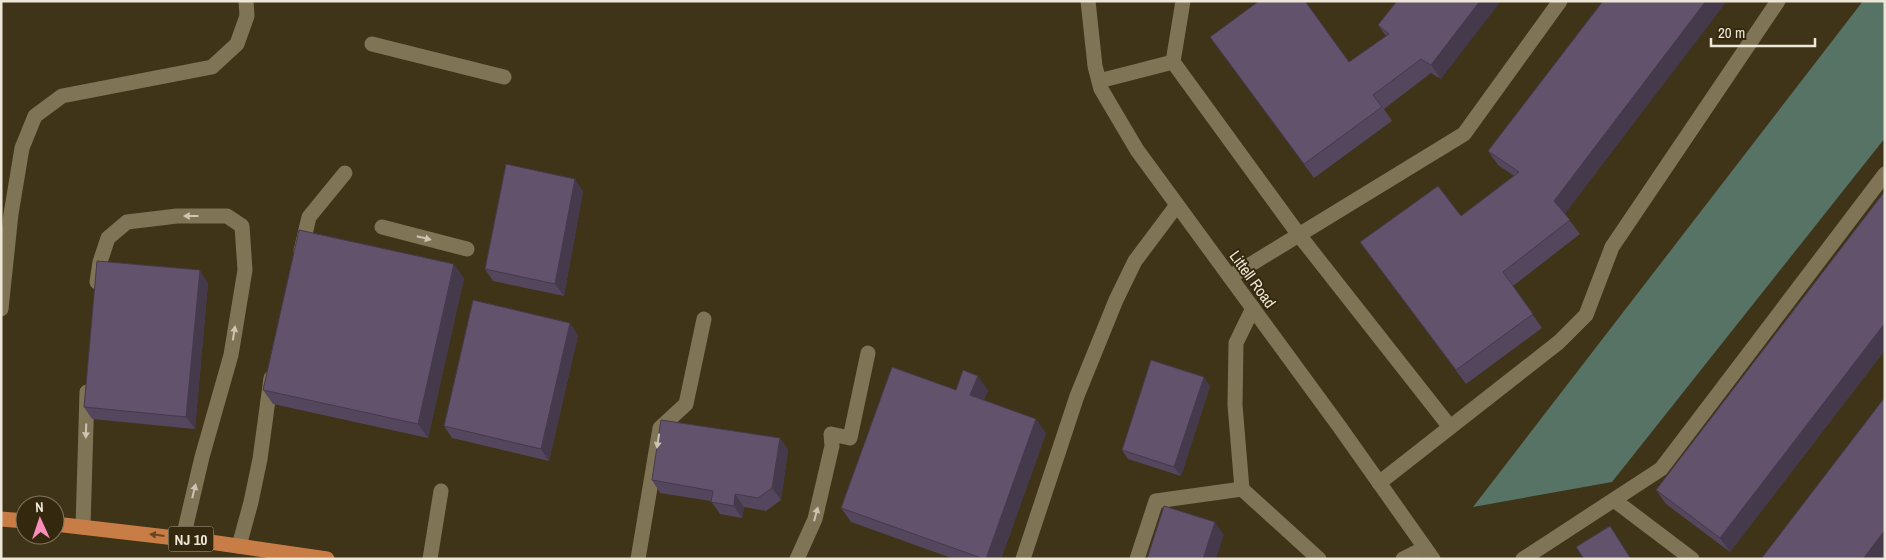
<svg xmlns="http://www.w3.org/2000/svg" width="1886" height="560" font-family="'Archivo Narrow',sans-serif">
<rect width="100%" height="100%" fill="#3f3318"/>
<path fill="#567365" d="M1863 1H1885V138L1612 482 1473 507Z"/>
<g fill="none" stroke-linecap="round" stroke-linejoin="round">
<g stroke="#807457" stroke-width="15">
<path d="M372 44 504 77"/>
<path d="M1173 62 1299 235 1450 427"/>
<path d="M1099 81 1173 62 1183 1"/>
<path d="M382 227 467 249"/>
<path d="M301 251 309 217 345 173"/>
<path d="M1230 277 1464 134 1560 1"/>
<path d="M97 282 100 262 108 238 127 222 177 216H227L242 226 245 270 231 355 202 457 183 538"/>
<path d="M1253 308 1236 343 1235 405 1242 489 1319 559"/>
<path d="M1 309 11 214 22 148 35 116 62 96 212 67 237 44 247 16 246 1"/>
<path d="M1379 483 1559 342 1586 315 1612 247 1778 1"/>
<path d="M1614 500 1692 559"/>
<path d="M83 527 87 392"/>
<path d="M239 546 251 502 260 459 271 378"/>
<path d="M430 559 441 491"/>
<path d="M638 559 660 428 686 404 704 319"/>
<path d="M797 559 815 519 832 446 831 434 850 438 868 353"/>
<path d="M1023 559 1077 396 1116 300 1135 261 1177 205"/>
<path d="M1137 559 1156 501 1242 489"/>
<path d="M1403 559 1425 548"/>
<path d="M1523 559 1661 469 1885 174"/>
</g>
<path stroke="#807457" stroke-width="15" d="M1088 1 1095 66 1101 89 1137 150 1339 426 1433 559"/>
<g stroke="#c87d46" stroke-width="15">
<path d="M1 519 25 521"/>
<path d="M55 524 210 542 327 559"/>
</g>
</g>
<g fill="#54475d">
<path d="M1397 1 1441 79 1431 73 1384 109 1392 121 1314 178 1210 37 1349 62 1386 36 1378 25Z"/>
<path d="M1603 1 1565 214 1580 234 1513 286 1542 328 1466 384 1360 242 1461 216 1514 176 1498 165 1488 151Z"/>
<path d="M583 191 564 296 493 281 485 269Z"/>
<path d="M1885 191V350L1730 552 1666 504 1656 490Z"/>
<path d="M464 278 428 438 273 404 263 390Z"/>
<path d="M208 283 195 429 92 419 84 407Z"/>
<path d="M578 335 549 461 452 438 444 426Z"/>
<path d="M1210 386 1181 476 1128 459 1122 450Z"/>
<path d="M956 390H988L984 400 1046 433 1001 559H954L851 522 841 508Z"/>
<path d="M780 438 788 450 781 500 766 511 744 507 742 518 720 514 711 501 660 493 652 480Z"/>
</g>
<g fill="#45394c">
<path d="M1480 1H1501L1441 79 1431 65Z"/>
<path d="M1706 1H1727L1564 215 1554 201Z"/>
<path d="M575 179 583 191 564 296 555 284Z"/>
<path d="M454 264 464 278 428 438 418 424Z"/>
<path d="M200 270 208 283 195 429 186 417Z"/>
<path d="M570 323 578 335 549 461 541 449Z"/>
<path d="M1885 323V350L1730 552 1720 538Z"/>
<path d="M978 376 988 390 980 409 970 395Z"/>
<path d="M1204 377 1210 386 1181 476 1174 467Z"/>
<path d="M1036 419 1046 433 1001 559H986Z"/>
<path d="M780 438 788 450 781 500 772 488Z"/>
<path d="M735 494 744 507 742 518 734 506Z"/>
<path d="M1215 522 1224 535 1216 559H1203Z"/>
<path d="M1885 530V557L1884 559H1863Z"/>
</g>
<g fill="#62526c" stroke="#45394c">
<path d="M1259 1H1305L1349 62 1389 34 1378 25 1397 1H1480L1431 65 1421 59 1373 95 1382 107 1304 164 1210 37Z"/>
<path d="M1603 1H1706L1554 201 1570 220 1503 272 1533 314 1456 370 1360 242 1438 186 1461 216 1519 172 1488 151Z"/>
<path d="M506 164 575 179 555 284 485 269Z"/>
<path d="M1885 191V323L1720 538 1656 490Z"/>
<path d="M299 230 454 264 418 424 263 390Z"/>
<path d="M97 261 200 270 186 417 84 407Z"/>
<path d="M473 300 570 323 541 449 444 426Z"/>
<path d="M1151 360 1204 377 1174 467 1122 450Z"/>
<path d="M892 367 956 390 963 370 978 376 970 395 1036 419 986 559H984L841 508Z"/>
<path d="M1885 397V530L1863 559H1761Z"/>
<path d="M661 420 780 438 772 488 758 498 735 494 734 506 711 502 713 491 652 480Z"/>
<path d="M1164 506 1215 522 1203 559H1147Z"/>
<path d="M1610 526 1631 559H1584L1576 547Z"/>
</g>
<defs><path id="oneway-solid" d="M-6-.8H1V-3.2L6.5 0L1 3.2V.8H-6Z" transform="scale(1.25)"/></defs>
<g fill="#cdc4b1">
<use href="#oneway-solid" transform="translate(191 216) rotate(-180)"/>
<use href="#oneway-solid" transform="translate(424 238) rotate(14)"/>
<use href="#oneway-solid" transform="translate(234 333) rotate(-81)"/>
<use href="#oneway-solid" transform="translate(86 431) rotate(92)"/>
<use href="#oneway-solid" transform="translate(658 441) rotate(99)"/>
<use href="#oneway-solid" transform="translate(194 491) rotate(-76)"/>
<use href="#oneway-solid" transform="translate(816 514) rotate(-75)"/>
</g>
<use fill="#684622" href="#oneway-solid" transform="translate(157 535) rotate(-173)"/>
<g text-anchor="middle" dominant-baseline="central" stroke-width="4" stroke-linejoin="round" paint-order="stroke">
<rect fill="#34290e" stroke="#b6ae9b" stroke-width="1" x="168.5" y="526.5" width="45" height="25" rx="4"/>
<g font-size="15" font-weight="bold" fill="#eee7d7">
<text x="191" y="539">NJ 10</text>
</g>
<g font-size="16" fill="#eee7d7" stroke="#34290e">
<text transform="translate(1253 279) rotate(54)">Littell Road</text>
</g>
</g>
<rect width="1886" height="560" fill="none" stroke="#eee7d7" stroke-width="5"/>
<g transform="translate(40 520) rotate(357)"><circle r="24" fill="#34290e" stroke="#7e755e"/>
<path d="M0-4L9 19L0 12L-9 19Z" fill="#fe8ebb"/>
<text y="-8" font-size="14" font-weight="bold" text-anchor="middle" fill="#eee7d7">N</text>
</g>
<path d="M1711 38v8h104v-8" fill="none" stroke="#eee7d7" stroke-width="2.5"/>
<text x="1718" y="38" font-size="15" fill="#eee7d7" stroke="#34290e" stroke-width="4" paint-order="stroke">20 m</text>
</svg>
